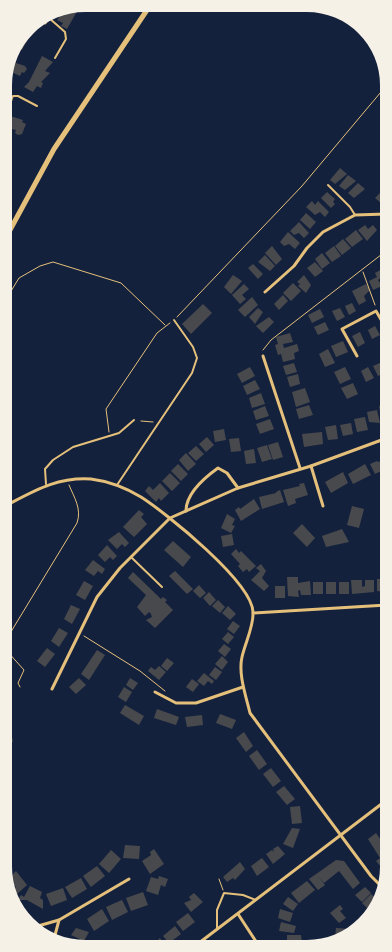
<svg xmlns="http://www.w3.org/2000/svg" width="392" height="952" font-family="'PT Sans Narrow',sans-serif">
<rect width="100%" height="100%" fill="#14213d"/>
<g fill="#48494c">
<path d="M80 6 67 29 61 26 63 23 57 20 63 12Z"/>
<path d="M37 22 22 50 20 48 32 24Z"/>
<path d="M42 56 53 62 45 71 50 73 41 82 43 83 41 88 37 86 33 92 24 87 29 82Z"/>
<path d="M13 62 25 66 27 69 24 73 22 72 20 76 9 71Z"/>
<path d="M10 116 23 120 22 122 26 124 22 134 18 135 15 133 16 130 7 128 8 126 6 125Z"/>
<path d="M340 168 347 174 335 184 330 180Z"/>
<path d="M348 175 356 181 345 190 339 186Z"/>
<path d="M358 183 365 189 354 198 348 193Z"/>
<path d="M385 188 386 203 384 200 381 203 375 198Z"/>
<path d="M327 192 335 199 333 202 335 204 331 208 321 198Z"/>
<path d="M312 201 315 205 318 201 329 212 325 217 320 212 315 215 306 207Z"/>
<path d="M306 213 316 222 310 229 300 220Z"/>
<path d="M299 222 309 233 304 238 299 233 294 235 290 231Z"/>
<path d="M365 225 368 229 373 225 377 230 367 241 358 230Z"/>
<path d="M356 230 363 239 352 247 345 239Z"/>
<path d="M288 232 300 243 295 249 289 244 284 246 280 242Z"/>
<path d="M343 239 351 248 342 255 335 246Z"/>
<path d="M272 246 282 259 276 265 265 253Z"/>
<path d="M334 246 341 256 332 262 325 253Z"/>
<path d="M322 253 330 263 322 269 315 259Z"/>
<path d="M265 255 275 266 270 271 258 262Z"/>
<path d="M315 262 323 271 315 277 307 268Z"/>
<path d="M253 264 263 274 258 279 248 268Z"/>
<path d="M386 267V281L382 277 378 280 382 286 373 290 369 281 377 277 375 273Z"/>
<path d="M233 275 242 281 231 294 224 287Z"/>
<path d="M304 275 311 285 306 293 298 286 300 284 297 282Z"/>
<path d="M293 283 301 291 291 301 283 293Z"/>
<path d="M244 284 249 289 242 295 246 299 240 304 232 295Z"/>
<path d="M366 284 370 290 364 296 366 301 359 305 352 291Z"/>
<path d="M283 295 288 301 279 310 274 304Z"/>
<path d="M386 295V307L382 298Z"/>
<path d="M252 297 258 305 245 317 238 310Z"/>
<path d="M352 303 356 311 349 315 345 306Z"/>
<path d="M203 304 212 313 191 334 182 324Z"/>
<path d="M258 308 263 312 255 324 249 317Z"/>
<path d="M340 308 345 317 337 321 332 311Z"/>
<path d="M320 309 324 317 312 323 308 315Z"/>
<path d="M269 317 274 322 263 333 256 326Z"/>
<path d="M325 322 329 330 318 335 314 327Z"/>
<path d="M375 326 380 335 372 339 368 330Z"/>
<path d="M360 332 365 343 358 347 352 336Z"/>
<path d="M290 333 293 342 283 344 284 348 297 344 299 351 294 353 295 359 283 362 281 354 278 355 275 345 278 344 276 337Z"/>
<path d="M343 341 348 352 336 357 331 346Z"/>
<path d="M328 349 335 363 325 367 319 354Z"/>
<path d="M382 362 386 372 378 376 373 366Z"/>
<path d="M294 363 297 372 286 375 283 366Z"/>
<path d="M250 367 255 376 242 383 237 374Z"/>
<path d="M345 367 351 379 340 384 334 372Z"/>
<path d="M368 367 374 378 366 382 361 371Z"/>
<path d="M298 374 300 384 290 387 287 377Z"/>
<path d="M255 380 260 389 247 395 243 386Z"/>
<path d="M353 383 358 394 347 399 341 388Z"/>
<path d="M305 388 310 402 296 407 292 392Z"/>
<path d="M261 393 265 404 252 408 249 398Z"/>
<path d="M387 404V416L381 418 379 406Z"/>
<path d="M309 405 313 415 299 419 296 409Z"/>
<path d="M265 406 269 416 256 420 253 411Z"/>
<path d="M377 410 380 423 369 422 367 412Z"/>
<path d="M365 417 368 430 357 432 354 419Z"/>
<path d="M270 419 274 429 260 434 256 424Z"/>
<path d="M351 423 353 434 343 436 340 425Z"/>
<path d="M336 425 338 439 328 440 325 427Z"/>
<path d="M224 429 226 440 215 442 213 431Z"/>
<path d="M322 432 323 444 304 447 302 434Z"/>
<path d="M207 437 214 445 206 452 199 444Z"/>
<path d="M239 438 241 451 231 452 229 439Z"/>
<path d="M278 442 283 457 273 460 268 445Z"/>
<path d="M267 445 272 459 262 462 257 448Z"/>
<path d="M196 446 204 454 196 461 188 453Z"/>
<path d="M254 449 256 463 246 464 244 451Z"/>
<path d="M186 453 196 464 188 471 179 460Z"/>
<path d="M387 458V469L382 460Z"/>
<path d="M377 461 378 462 381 461 385 469 375 474 370 464Z"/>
<path d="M178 464 188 474 181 481 171 471Z"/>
<path d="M365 464 371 475 353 484 348 474Z"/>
<path d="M343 472 348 483 331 493 325 482Z"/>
<path d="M170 473 180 483 172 491 162 481Z"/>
<path d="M160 483 169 493 161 501 159 498 156 502 145 491 149 486 153 490Z"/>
<path d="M304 483 308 495 295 499 296 503 288 506 283 490 300 486 299 484Z"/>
<path d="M280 490 284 502 262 509 259 497 276 493V492Z"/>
<path d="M254 499 260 509 241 521 235 510 239 507 240 509Z"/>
<path d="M352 506 364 509 359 528 347 525Z"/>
<path d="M139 510 144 514 141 517 147 524 134 537 123 527Z"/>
<path d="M227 514 235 519 232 525 235 526 231 533 221 528Z"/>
<path d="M302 524 315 538 307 547 293 533Z"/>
<path d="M342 529 349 542 326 547 322 536Z"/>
<path d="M119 532 129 543 125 547 122 544 117 549 108 540Z"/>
<path d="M232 534 234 545 223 547 221 536Z"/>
<path d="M173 541 191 557 183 567 164 550Z"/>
<path d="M107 545 117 556 113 560 110 557 105 562 98 555Z"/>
<path d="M236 549 239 553 241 551 256 566 249 572 247 569 243 572 238 566 240 564 231 554Z"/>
<path d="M93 560 105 569 102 574 98 571 94 576 85 570Z"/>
<path d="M261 564 266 571 262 578 269 586 264 591 251 580 260 571 256 568Z"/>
<path d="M175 571 193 589 187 594 169 576Z"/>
<path d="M133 572 161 599 163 597 167 600 165 602 173 610 155 628 146 620 152 617 151 614 149 612 145 616 137 607 146 595 128 578Z"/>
<path d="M287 577H298V583L310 581 311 595H301L300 590 298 591 299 597 288 596Z"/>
<path d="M377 579H387V592L377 591Z"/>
<path d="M351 580H362V587L365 586V580H374V592L352 594Z"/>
<path d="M84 581 93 586 85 600 76 595Z"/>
<rect x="313" y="582" width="10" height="12"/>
<rect x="326" y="582" width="10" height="12"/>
<rect x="339" y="582" width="10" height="12"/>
<path d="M199 585 206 593 200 598 193 591Z"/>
<rect x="275" y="586" width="10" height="12"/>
<path d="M209 592 216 600 210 606 203 598Z"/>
<path d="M218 600 225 607 220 613 212 606Z"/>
<path d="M71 605 80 609 72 624 64 619Z"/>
<path d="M228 606 236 614 230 620 222 613Z"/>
<path d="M233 621 240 626 234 634 227 629Z"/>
<path d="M59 628 68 633 59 647 51 641Z"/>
<path d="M228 632 234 637 228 644 222 639Z"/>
<path d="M224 644 231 649 225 657 218 651Z"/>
<path d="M47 648 55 654 45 667 37 661Z"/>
<path d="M97 650 105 655 89 680 81 674Z"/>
<path d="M222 656 228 662 222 670 215 664Z"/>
<path d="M167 658 174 663 167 671 161 666Z"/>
<path d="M159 666 166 672 159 680 148 671 151 667 155 670Z"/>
<path d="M215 667 222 672 216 680 209 675Z"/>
<path d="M204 673 214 681 212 684 208 681 204 686 197 681Z"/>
<path d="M79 678 86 685 76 694 69 687Z"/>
<path d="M130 678 138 683 133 690 126 685Z"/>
<path d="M192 679 199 684 193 692 186 687Z"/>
<path d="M124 687 132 692 126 702 118 697Z"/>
<path d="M125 705 144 716 139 725 120 713Z"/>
<path d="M157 709 179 717 176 725 154 718Z"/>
<path d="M220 714 236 720 232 729 216 723Z"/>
<path d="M202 715 203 725 187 727 185 717Z"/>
<path d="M244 732 253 746 246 752 236 738Z"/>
<path d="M11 733 13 742 6 743V734Z"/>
<path d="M257 750 267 764 259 770 249 756Z"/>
<path d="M271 768 281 781 273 787 263 774Z"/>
<path d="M284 786 295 799 287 805 276 792Z"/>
<path d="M300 806 302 823 292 824 290 807Z"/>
<path d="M292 828 300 829 293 848 283 844Z"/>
<path d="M376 833 388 850V862L381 867 376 861 380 858 368 839Z"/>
<path d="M125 845 140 846 139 859 123 858Z"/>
<path d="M278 846 285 854 273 864 266 854 272 850 274 852 273 849Z"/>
<path d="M154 849 164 864 150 874 142 861 151 855 150 852Z"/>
<path d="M111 850 121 859 109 873 99 864Z"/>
<path d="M262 858 269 867 257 876 251 866Z"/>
<path d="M336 860 344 861 360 883 353 889 339 871 324 883 318 876 325 885 318 890 309 879Z"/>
<path d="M240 862 245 869 235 880 233 878 227 882 223 877Z"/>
<path d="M97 866 105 876 91 887 83 876Z"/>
<path d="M16 871 27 885 17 894 13 889 16 887 11 882 9 884 6 881Z"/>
<path d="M159 876 168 879 165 887 161 885 158 895 146 891 151 877 158 879Z"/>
<path d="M81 878 87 889 72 898 65 887Z"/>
<path d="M307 881 315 890 299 903 291 893Z"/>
<path d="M30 886 42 892 40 898 43 900V909L27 900H18L21 895 24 897Z"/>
<path d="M365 887 371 893 362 902 355 895Z"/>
<path d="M63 888 67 900 51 906 46 894Z"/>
<path d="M143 892 148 905 131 911 126 898Z"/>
<path d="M194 893 203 902 191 912 184 903 191 900 189 897Z"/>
<path d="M371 894 377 899 368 909 362 903Z"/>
<path d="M288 897 298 904 293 911 283 904Z"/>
<path d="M122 900 128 912 112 920 106 907Z"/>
<path d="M340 905 343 909 340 911 346 918 339 923 330 913Z"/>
<path d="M102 909 109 921 94 931 87 919Z"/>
<path d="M280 909 293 913 290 922 278 918Z"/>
<path d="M188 913 195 922 183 931 176 922Z"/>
<path d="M281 922 296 926 294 933 279 931Z"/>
<path d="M175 926 181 934 169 943 163 936Z"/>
<path d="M76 928 89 932 84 941 71 935Z"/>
<path d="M336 928 350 929V932L340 938 335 937Z"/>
<path d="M287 935H301L302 943 287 944Z"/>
<path d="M160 938 165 946H147L153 941 155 943Z"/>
</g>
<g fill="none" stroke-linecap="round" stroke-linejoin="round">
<g stroke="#e5c07b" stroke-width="1">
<path d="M363 272 375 305"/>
<path d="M5 301 19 278 40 266 53 262 121 283 165 325"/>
<path d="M177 317 302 186 386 86"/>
<path d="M263 350 271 340 386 251"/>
<path d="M141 421 153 422"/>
<path d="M109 432 106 409 157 333 170 323"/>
<path d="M84 636 140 671 165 691"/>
<path d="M6 640 77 523C82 509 74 497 69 485"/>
<path d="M6 650 24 670 18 683 20 687"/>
<path d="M219 879 223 890"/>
</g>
<g stroke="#e5c07b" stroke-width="2">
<path d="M49 18 65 32 66 39 55 58"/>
<path d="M11 100 13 96H18L37 106"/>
<path d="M328 185 350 207 355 215"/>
<path d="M46 484 45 469 53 460 73 447 119 433 134 420"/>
<path d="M117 485 192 373 197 358 193 347 174 320"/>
<path d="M131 557 162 587"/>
<path d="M217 928V910L224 893 243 895 256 900"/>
</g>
<g stroke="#e5c07b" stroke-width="3">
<path d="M45 23 48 18"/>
<path d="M4 111 11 100"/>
<path d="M265 292 294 266 307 248 323 232 355 215 386 214"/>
<path d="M263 356 300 468"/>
<path d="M357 356 342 329 376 311 386 328"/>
<path d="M311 466 323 506"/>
<path d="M5 506C34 491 56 477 91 479 107 481 126 488 141 497 166 513 252 582 253 612 254 626 245 643 242 657 238 674 246 696 250 713L371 876 382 887"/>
<path d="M186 511C186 493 204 478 218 468L227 473 238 488"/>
<path d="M253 613 387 605"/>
<path d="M52 689 97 597 120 568 170 518 238 488 311 466 387 438"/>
<path d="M155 692 176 703H196L243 687"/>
<path d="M238 914 259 946"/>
<path d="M31 928 59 920"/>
<path d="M54 939 59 920 129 879"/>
<path d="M195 946 388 799"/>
</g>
<path stroke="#e5c07b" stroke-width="5" d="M4 241 54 149 151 4"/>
</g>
<path d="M0 0H392V952H0ZM85 12H307A73 73 0 0 1 380 85V867A73 73 0 0 1 307 940H85A73 73 0 0 1 12 867V85A73 73 0 0 1 85 12Z" fill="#f6f1e7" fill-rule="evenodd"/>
</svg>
